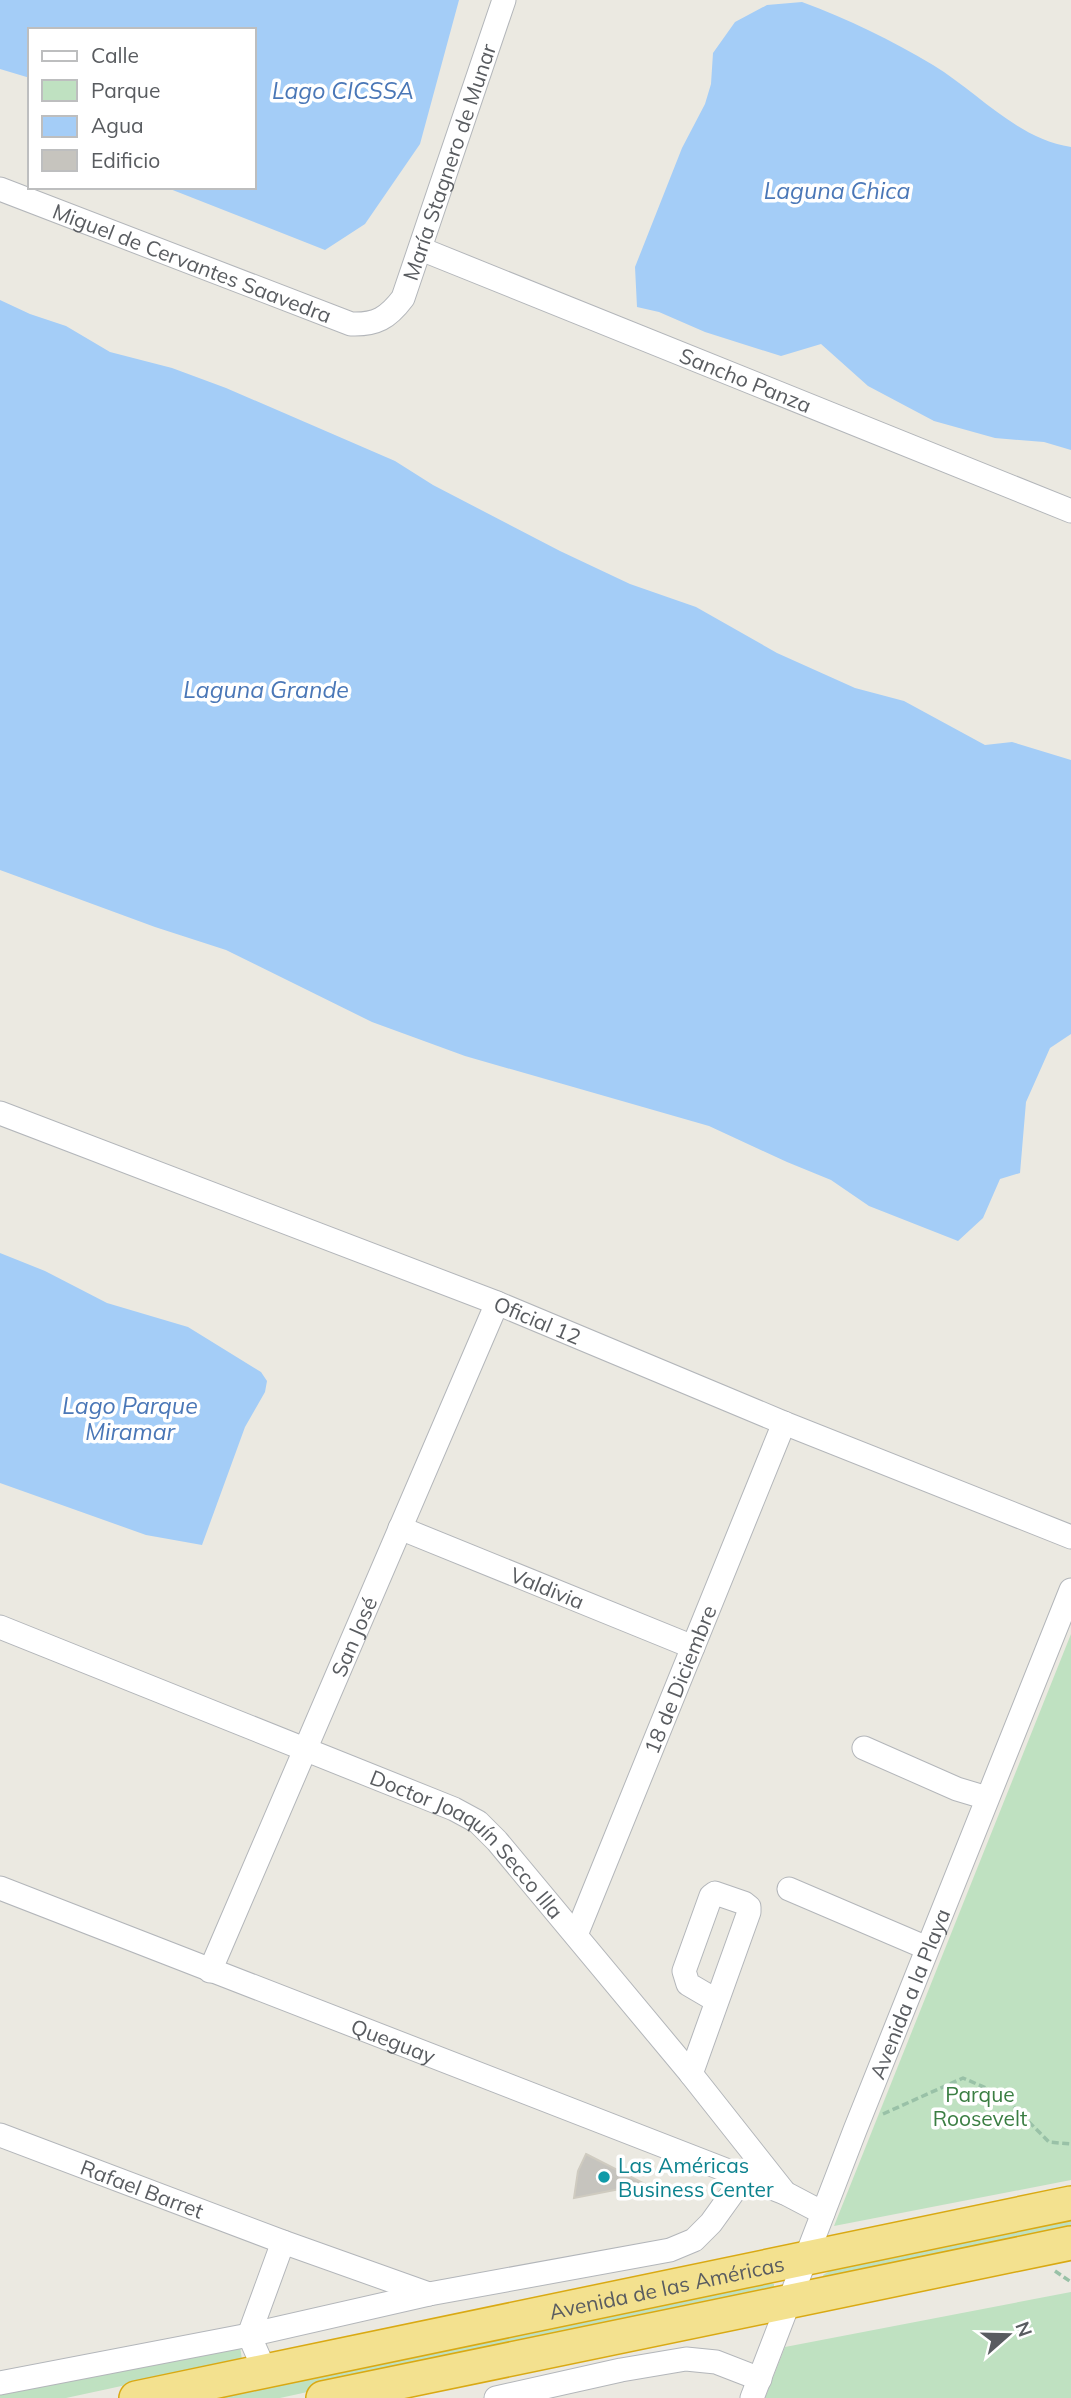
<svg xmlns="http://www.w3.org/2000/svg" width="1071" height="2398" font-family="Mulish,sans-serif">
<rect width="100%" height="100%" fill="#ebe9e1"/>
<g fill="#bfe1c1">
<path d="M1071 1634V2180L834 2226Z"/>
<path d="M1071 2215V2233L824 2279 823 2275 830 2271 1019 2230Z"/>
<path d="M768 2282 774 2284V2290L280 2398H185Z"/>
<path d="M1071 2292V2398H765L785 2347Z"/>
<path d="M240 2346 242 2360 66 2398H0V2391Z"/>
</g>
<g fill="#a4cdf7">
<path d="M0 0H459L420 144 365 224 325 250 165 187H254V30H30V78L0 69Z"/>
<path d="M802 2C848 19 891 40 933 65 979 93 1016 138 1071 147V450L1044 442 995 438 934 421 868 386 821 344 781 356 705 332 659 312 637 307 635 267 682 148 705 104 711 84 713 53 735 22 767 5Z"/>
<path d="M0 300 30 314 66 326 110 352 172 368 226 388 395 461 433 485 560 551 630 584 696 607 777 653 855 688 904 701 985 745 1012 742 1071 760V1034L1050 1048 1026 1102 1020 1173 1000 1179 983 1218 958 1241 869 1206 831 1180 787 1162 709 1126 465 1056 372 1022 226 950 155 927 0 870Z"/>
<path d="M0 1253 45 1271 107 1303 188 1327 261 1372 267 1381 265 1392 245 1427 202 1545 146 1535 0 1483Z"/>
</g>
<path fill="#c6c4be" stroke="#cfcbc0" stroke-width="2" d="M586 2154 645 2184 574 2198 578 2171Z"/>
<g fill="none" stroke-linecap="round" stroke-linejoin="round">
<defs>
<g id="minor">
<path id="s1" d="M0 189 351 324C376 325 388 318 403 298L504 0"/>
<path id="s2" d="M421 249 1071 511"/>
<path id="s3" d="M0 1113 497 1303 784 1423 1071 1537"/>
<path id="s4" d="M400 1528 693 1647"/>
<path id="s5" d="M0 1627 454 1809 478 1822 497 1841 691 2074 785 2193 823 2213"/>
<path d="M864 1748 957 1789 987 1798"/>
<path id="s6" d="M0 1888 785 2193"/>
<path d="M789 1889 927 1948"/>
<path id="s7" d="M576 1935 784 1423"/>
<path id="s8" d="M210 1971 497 1303"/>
<path d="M691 2074 749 1912V1907L744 1903 715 1893 711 1896 684 1971 688 1984 717 2001"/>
<path id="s9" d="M0 2135 283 2242 429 2294"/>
<path d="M265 2371 249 2335 283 2242"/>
<path d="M0 2383 249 2335 429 2294 670 2250 694 2240 711 2223 744 2177"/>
<path d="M496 2398 621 2370 686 2359 716 2362 760 2379"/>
<path id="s10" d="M752 2398 855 2130 1071 1590"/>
</g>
<g id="highway">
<path id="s11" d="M136 2398 1071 2203"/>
<path d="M323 2398 1071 2243"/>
</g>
</defs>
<use href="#minor" stroke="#b3b6ba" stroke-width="25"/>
<use href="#highway" stroke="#d9a913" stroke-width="36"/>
<g stroke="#99c1a7" stroke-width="3.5" stroke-dasharray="7 3.5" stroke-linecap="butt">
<path d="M883 2114 963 2078 1002 2095 1049 2142 1071 2144"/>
<path d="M1055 2271 1071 2282"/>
</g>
<use href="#minor" stroke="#fff" stroke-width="23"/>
<use href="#highway" stroke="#f3e18f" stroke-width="33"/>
</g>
<circle fill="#0f9aa8" stroke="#fff" stroke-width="2.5" cx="604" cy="2177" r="7"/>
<g text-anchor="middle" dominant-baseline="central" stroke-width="7" stroke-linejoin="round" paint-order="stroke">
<g font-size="21" fill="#595c60" stroke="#fff">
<text stroke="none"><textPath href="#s1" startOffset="581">María Stagnero de Munar</textPath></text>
<text stroke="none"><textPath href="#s1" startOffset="206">Miguel de Cervantes Saavedra</textPath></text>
<text stroke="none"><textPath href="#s2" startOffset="350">Sancho Panza</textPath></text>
<text stroke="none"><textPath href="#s3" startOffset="576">Oficial 12</textPath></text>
<text stroke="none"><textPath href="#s4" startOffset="159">Valdivia</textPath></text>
<text stroke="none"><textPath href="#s8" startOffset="364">San José</textPath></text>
<text stroke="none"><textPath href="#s7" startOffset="276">18 de Diciembre</textPath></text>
<text stroke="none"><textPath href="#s5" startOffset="520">Doctor Joaquín Secco Illa</textPath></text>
<text stroke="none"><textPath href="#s10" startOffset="434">Avenida a la Playa</textPath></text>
<text stroke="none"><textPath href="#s6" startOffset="422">Queguay</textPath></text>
<text stroke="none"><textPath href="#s9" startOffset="152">Rafael Barret</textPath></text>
<text stroke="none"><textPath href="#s11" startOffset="542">Avenida de las Américas</textPath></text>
</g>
<g font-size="21" fill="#3b7e43" stroke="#fff">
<text x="980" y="2094">Parque<tspan x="980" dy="24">Roosevelt</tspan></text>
</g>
<g font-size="21" fill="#0d838f" stroke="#fff" text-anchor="start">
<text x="618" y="2165">Las Américas<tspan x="618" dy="24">Business Center</tspan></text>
</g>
<g font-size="23" font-style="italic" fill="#4a77b7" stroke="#fff">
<text x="343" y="90">Lago CICSSA</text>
<text x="837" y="190">Laguna Chica</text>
<text x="266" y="689">Laguna Grande</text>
<text x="130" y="1405">Lago Parque<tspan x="130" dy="26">Miramar</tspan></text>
</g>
</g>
<rect x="28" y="28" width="228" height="161" fill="#ffffff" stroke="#bdbebf" stroke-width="2"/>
<rect x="42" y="51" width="35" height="10" fill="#ffffff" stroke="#bdbebf" stroke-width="2"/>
<text x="91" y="63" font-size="21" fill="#595c60">Calle</text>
<rect x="42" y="80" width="35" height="21" fill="#bfe1c1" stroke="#bdbebf" stroke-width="2"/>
<text x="91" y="98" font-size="21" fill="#595c60">Parque</text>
<rect x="42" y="116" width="35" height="21" fill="#a4cdf7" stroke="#bdbebf" stroke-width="2"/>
<text x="91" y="133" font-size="21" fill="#595c60">Agua</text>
<rect x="42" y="150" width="35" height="21" fill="#c6c4be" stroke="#bdbebf" stroke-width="2"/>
<text x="91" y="168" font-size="21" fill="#595c60">Edificio</text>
<g transform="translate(1008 2335) rotate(70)" stroke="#ffffff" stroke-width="5" paint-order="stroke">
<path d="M0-5L12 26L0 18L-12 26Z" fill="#595c60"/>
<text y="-10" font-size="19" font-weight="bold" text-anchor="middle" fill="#595c60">N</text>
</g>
</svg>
